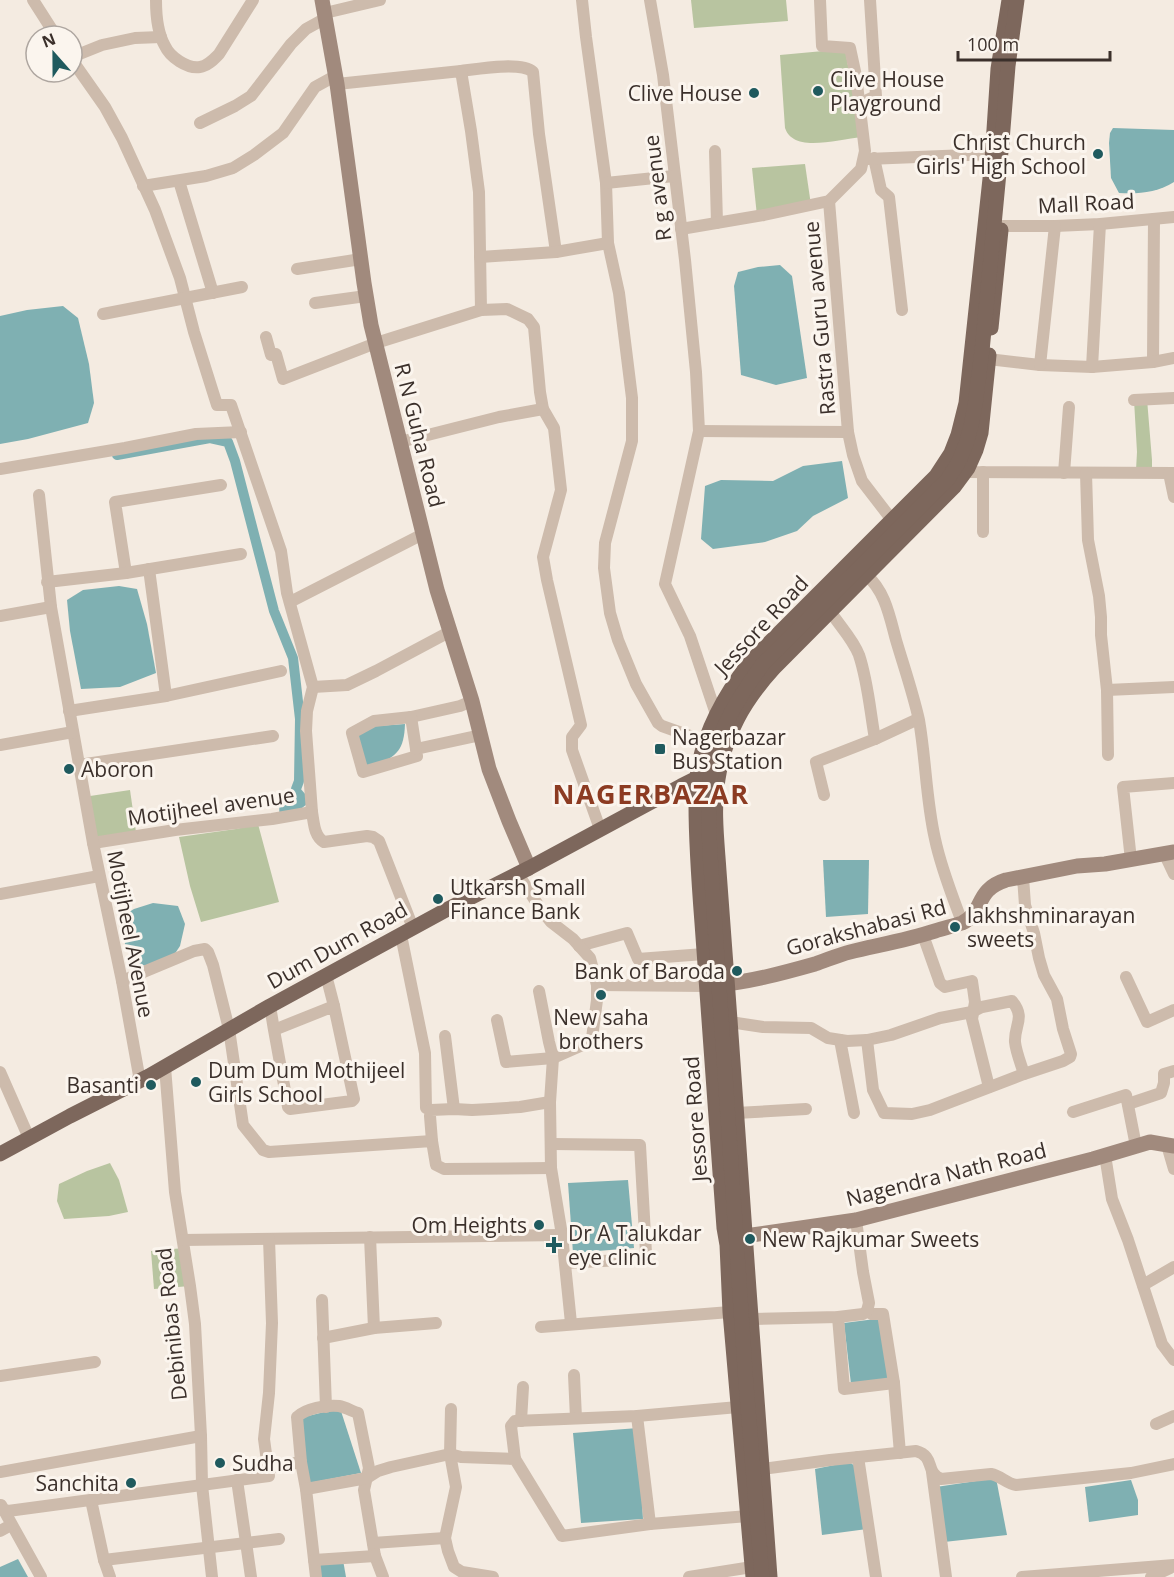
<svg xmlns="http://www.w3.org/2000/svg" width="1174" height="1577" font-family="'Open Sans',sans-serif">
<rect width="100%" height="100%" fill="#f4ebe1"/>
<g fill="#b8c4a0">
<path d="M691 0H786L788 21 694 28Z"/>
<path d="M845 49 861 137C844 139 808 148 794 139 789 136 787 133 785 128L780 55Z"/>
<path d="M805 164 811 205 757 216 752 168Z"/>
<path d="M1147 399 1152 460V468L1136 470 1137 452 1134 400Z"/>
<path d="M130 790 136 832 95 838 90 796Z"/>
<path d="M258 824 279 902 201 922 190 886 179 837 236 829Z"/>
<path d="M110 1163 119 1180 128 1212 109 1216 64 1219 57 1201 59 1184 87 1171Z"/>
<path d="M184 1248 190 1286 154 1289 151 1251Z"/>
</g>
<g fill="#7fb0b2">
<path d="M1113 128 1174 130V182C1157 193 1138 194 1119 193L1111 178 1109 143 1110 133Z"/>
<path d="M780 265 792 276 807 378 776 385 741 375 734 286 738 272 758 267Z"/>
<path d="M63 306 78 318 89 364 94 403 88 423 28 439 0 444V316L27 310Z"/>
<path d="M842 461 848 498 813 516 797 531 765 542 713 549 701 539 705 486 721 480 773 481 803 466Z"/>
<path d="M119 586 137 589 147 624 156 673 120 687 81 689 70 631 67 600 83 590Z"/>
<path d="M405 724C404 754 394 758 367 768L354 733 363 727Z"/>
<path d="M300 788 306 795 307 804 302 808 280 815C276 802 288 790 300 788Z"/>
<path d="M823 860H869L868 914 826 917Z"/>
<path d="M153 903 178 906 185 924 180 946 172 958 149 967 136 963 125 946 124 915 134 909Z"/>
<path d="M628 1180 634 1248 573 1253 568 1183Z"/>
<path d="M883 1318 892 1379 851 1384 844 1323Z"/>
<path d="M340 1408 361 1473 309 1483 300 1418Z"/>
<path d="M638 1428 643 1519 581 1523 573 1433Z"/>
<path d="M849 1462 858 1468 867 1529 822 1535 815 1469Z"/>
<path d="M996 1478 1007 1535 944 1542 936 1487Z"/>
<path d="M1131 1480 1138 1500V1515L1089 1522 1085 1487Z"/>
<path d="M18 1559 28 1577H0V1567Z"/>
<path d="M343 1560 346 1577H316L315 1563Z"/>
</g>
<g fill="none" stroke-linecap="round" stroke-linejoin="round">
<path stroke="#7fb0b2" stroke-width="10" d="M117 455 210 438 228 442 235 461 274 611 293 658 300 719 299 781 296 789"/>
<g stroke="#cdbbac" stroke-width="12">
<path d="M33 0 56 36"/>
<path d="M156 0C156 14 158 34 165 46 170 57 187 69 200 67 208 66 214 59 219 54L253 0"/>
<path d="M582 0 586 37 606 183 608 243 619 293 632 398V441L605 543 604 568 610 613 618 640 636 684 658 723 662 726 704 741"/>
<path d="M650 0 663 75 685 260 696 372 699 431 665 584 690 636 716 714 722 716"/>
<path d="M325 13 380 0"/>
<path d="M72 57 102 45 135 38 161 37"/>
<path d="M72 60 105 107 122 138 155 210 180 278 194 332 217 405H231L281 551 287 593 313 687 307 711 306 731 312 812 272 819 175 830 93 843"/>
<path d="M461 71C477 69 521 61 533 72L539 134 556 252"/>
<path d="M337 84 461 71 471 131 479 192 481 310"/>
<path d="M859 104 876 96 870 0"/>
<path d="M200 123 235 106 251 96 291 44 306 29 326 18"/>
<path d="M715 151 717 223"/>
<path d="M874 158 881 190 889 197 902 310"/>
<path d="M867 159 993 154"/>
<path d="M179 181 213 293"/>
<path d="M606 183 674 176"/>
<path d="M143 186 206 176 233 168 254 155 283 133 315 87 335 76"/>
<path d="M829 201 848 432 853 455 862 481 892 520"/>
<path d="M1001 227 1003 226H1055L1100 224 1174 217"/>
<path d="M681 229 764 215 829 201 861 169 865 151 856 76 850 48 822 46 820 0"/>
<path d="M480 257 556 252 608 243"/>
<path d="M297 269 361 259"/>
<path d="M315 303 366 296"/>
<path d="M103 314 242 287"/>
<path d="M266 337 271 355 276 354 283 379 376 343 481 310 507 309 528 319 534 327 540 392 543 409 554 428 561 490 543 557 547 580 581 725 572 737V750L600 829"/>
<path d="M988 359 1040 365 1092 367 1153 362 1154 219"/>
<path d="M1153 362 1174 358"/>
<path d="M1040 365 1055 226"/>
<path d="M1092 367 1100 224"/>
<path d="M1134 400 1174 398"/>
<path d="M699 431 848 432"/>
<path d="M400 442 499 417 543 409"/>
<path d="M0 469 125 448 196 434 241 432"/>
<path d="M960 470 965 472 1174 473"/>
<path d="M983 472V532"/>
<path d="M1064 473 1069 407"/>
<path d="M1086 473 1088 540 1099 596 1101 617V635L1107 690 1174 687"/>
<path d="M1169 473 1174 497"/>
<path d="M39 495 51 607 93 843 122 981 140 1081"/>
<path d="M149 569 166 696"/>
<path d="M126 573 115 502 221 485"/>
<path d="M866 575C885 590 890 618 896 640 904 667 913 693 919 720 926 760 926 800 935 839 941 868 952 895 962 922"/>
<path d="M47 582 126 573 241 554"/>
<path d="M290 602 423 534"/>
<path d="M0 616 51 607"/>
<path d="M313 687 347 685 376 671 451 631"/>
<path d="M1107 690 1108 755"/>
<path d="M472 701 460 706 411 717 374 721 352 733 363 772 417 756 416 749 481 735"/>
<path d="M69 711 166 696 281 671"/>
<path d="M411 717 416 749"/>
<path d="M875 739 918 719"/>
<path d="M0 745 73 732"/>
<path d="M79 765 273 736"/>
<path d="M824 795 816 762 875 739C870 711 868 682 859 655 853 639 839 625 830 611"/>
<path d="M312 812C314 823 314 836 324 842L367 836 373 837 379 841 413 928"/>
<path d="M1165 855 1174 874"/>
<path d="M1131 860 1123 787 1174 783"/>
<path d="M0 894 99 876"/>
<path d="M401 935 425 1053 426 1108"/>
<path d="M923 935 940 983 945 987 972 981 975 1002 972 1019 989 1087"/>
<path d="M579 946 627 933 638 959 704 954"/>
<path d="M326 975 334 1006"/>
<path d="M1126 977 1147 1022 1174 1010"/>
<path d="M122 981 194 951 205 949 208 952 213 965 229 1029 243 1125 263 1150 269 1152 432 1141 436 1165 444 1169 551 1168"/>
<path d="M597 985 706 986"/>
<path d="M539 991 549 1042 553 1058 550 1102 551 1168 562 1235 571 1323"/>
<path d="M270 1006 274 1030 334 1006 354 1099 352 1101 290 1109 288 1107 274 1030"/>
<path d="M497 1020 506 1062 553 1058 587 1043 592 1038 597 1000V985L590 958 573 939 551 922 540 908 518 874"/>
<path d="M730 1022 763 1027 811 1028 828 1038 847 1041 867 1040 891 1035 940 1018 972 1012 982 1007 1012 1001C1026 1018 1014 1025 1015 1042 1016 1052 1021 1064 1024 1074"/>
<path d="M445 1036 454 1109"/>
<path d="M840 1040 854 1113"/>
<path d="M867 1040 873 1090 884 1113 912 1114 930 1110 1024 1074 1063 1061 1070 1057 1071 1054 1063 1029 1057 999 1044 975 1039 958 1034 933 1025 905 1023 877"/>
<path d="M165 1067 175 1192 190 1286 195 1324 201 1436 202 1485 212 1577"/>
<path d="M0 1072 29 1138"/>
<path d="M1128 1104 1161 1093 1164 1083V1074L1174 1071"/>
<path d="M1073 1112 1126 1095 1136 1146"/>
<path d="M736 1113 806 1109"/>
<path d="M432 1141 430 1116 431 1110 454 1109 472 1110 491 1109 520 1107 550 1102"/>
<path d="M552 1144 640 1145 646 1253 639 1259 565 1263"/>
<path d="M1167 1145 1174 1169"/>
<path d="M1105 1155 1112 1199 1128 1240 1162 1344 1174 1360"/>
<path d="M370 1237 374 1328"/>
<path d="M183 1240 562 1235"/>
<path d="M1143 1285 1174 1267"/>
<path d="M322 1300 326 1407"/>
<path d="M867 1311 872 1314H883L894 1383 900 1453"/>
<path d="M838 1317 844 1389 894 1383"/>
<path d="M541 1327 730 1312 751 1319 838 1317 863 1314 867 1311 869 1303 863 1272 856 1220"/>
<path d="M323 1338 374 1328 436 1323"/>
<path d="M574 1375 576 1418"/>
<path d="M0 1376 95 1362"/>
<path d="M451 1409 450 1454 456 1487 445 1538 448 1551 454 1567 462 1572 493 1577"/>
<path d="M637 1416 650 1524"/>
<path d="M521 1421 523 1387"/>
<path d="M1156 1424 1174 1416"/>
<path d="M858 1457 876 1577"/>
<path d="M515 1459 511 1426 515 1421 637 1416 738 1407"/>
<path d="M301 1462 297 1417C306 1408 326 1405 339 1406 345 1407 352 1411 358 1413L369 1468 364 1490 375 1556 383 1577"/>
<path d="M268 1468 301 1462 306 1489 316 1577"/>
<path d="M762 1469 830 1460 916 1451C936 1457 924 1471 941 1479L991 1474C1001 1476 1007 1484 1016 1485L1131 1473 1174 1464"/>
<path d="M0 1472 201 1436"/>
<path d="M932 1472 946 1577"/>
<path d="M237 1480 251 1577"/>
<path d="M306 1489 367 1478 378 1471 391 1467 450 1454 461 1457 515 1459 562 1536 650 1524 748 1516"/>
<path d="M91 1500 104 1560 110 1577"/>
<path d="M1 1505 41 1577"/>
<path d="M3 1510 8 1511 269 1476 264 1439 269 1393 272 1323 269 1239"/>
<path d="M0 1531 11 1525"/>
<path d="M373 1543 445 1538"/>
<path d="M104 1560 279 1539"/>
<path d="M314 1560 375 1556"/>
<path d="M689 1577 752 1567"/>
<path d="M1022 1577 1174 1565"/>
<path d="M1151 1577 1170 1568"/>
</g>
<g stroke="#a18a7d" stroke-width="15">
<path d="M322 0 337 84 364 283 371 325 437 590 472 701 489 769 509 821 529 868"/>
<path d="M716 985C750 982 783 973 815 964 827 960 838 955 850 952 879 945 907 940 935 931 944 928 953 926 962 923 985 912 974 890 1006 880L1077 866 1105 864 1174 852"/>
<path d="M735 1241 745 1236 856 1220 1093 1159 1150 1142 1174 1146"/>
</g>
<g stroke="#7d675c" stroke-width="15">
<path d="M991 328 1001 230"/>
<path d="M0 1154 70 1116 149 1076 270 1006 446 910 529 868 681 786 697 778H706"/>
<path d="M753 1577 730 1312 727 1245 724 1228C717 1126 709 1025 702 923 699 884 696 844 696 805 697 791 696 777 699 764 707 726 726 693 749 663L936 476 951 453 958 435 966 403 992 160 998 69 1009 0"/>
<path d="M770 1577C756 1391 743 1206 730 1020 726 971 723 921 719 871 717 841 713 809 718 779 725 734 744 701 774 668L954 487 968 468 976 450 981 433 989 355"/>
</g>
<path stroke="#7d675c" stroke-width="15" d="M762 1577 746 1384 710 853C709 827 707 800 711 774 716 733 738 698 762 665L948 479 959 461 966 444 971 426 975 405 982 351 1002 141 1008 66 1017 0"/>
</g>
<g fill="#1f5a5e" stroke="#fbf5ee" stroke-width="2">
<circle cx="818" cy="91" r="6"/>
<circle cx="754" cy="93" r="6"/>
<circle cx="1098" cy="154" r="6"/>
<rect x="654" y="743" width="12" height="12" rx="3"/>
<circle cx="69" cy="769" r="6"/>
<circle cx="438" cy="899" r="6"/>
<circle cx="955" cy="927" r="6"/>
<circle cx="737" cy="971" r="6"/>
<circle cx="601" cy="995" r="6"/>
<circle cx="196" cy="1082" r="6"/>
<circle cx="151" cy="1085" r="6"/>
<circle cx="539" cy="1225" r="6"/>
<circle cx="750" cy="1239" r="6"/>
<path d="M551 1236h6v6h6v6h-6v6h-6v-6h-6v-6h6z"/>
<circle cx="220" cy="1463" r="6"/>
<circle cx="131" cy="1483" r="6"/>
</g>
<g text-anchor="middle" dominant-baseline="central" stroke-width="6" stroke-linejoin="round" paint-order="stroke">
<g font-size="21" fill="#3b302b" stroke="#fbf5ee" text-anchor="start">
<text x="830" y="79">Clive House<tspan x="830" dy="24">Playground</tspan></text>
<text x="742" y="93" text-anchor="end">Clive House</text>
<text x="1086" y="142" text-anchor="end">Christ Church<tspan x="1086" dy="24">Girls' High School</tspan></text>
<text x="672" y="737">Nagerbazar<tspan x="672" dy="24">Bus Station</tspan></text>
<text x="81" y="769">Aboron</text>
<text x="450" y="887">Utkarsh Small<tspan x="450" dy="24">Finance Bank</tspan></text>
<text x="967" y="915">lakhshminarayan<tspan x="967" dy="24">sweets</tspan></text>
<text x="725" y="971" text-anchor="end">Bank of Baroda</text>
<text x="601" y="1017" text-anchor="middle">New saha<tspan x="601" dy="24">brothers</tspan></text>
<text x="208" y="1070">Dum Dum Mothijeel<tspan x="208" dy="24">Girls School</tspan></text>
<text x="139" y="1085" text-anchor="end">Basanti</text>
<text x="527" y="1225" text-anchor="end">Om Heights</text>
<text x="568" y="1233">Dr A Talukdar<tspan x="568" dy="24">eye clinic</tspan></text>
<text x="762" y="1239">New Rajkumar Sweets</text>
<text x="232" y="1463">Sudha</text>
<text x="119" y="1483" text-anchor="end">Sanchita</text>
</g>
<g font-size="21" fill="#3b302b" stroke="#fbf5ee">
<text transform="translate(657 188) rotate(-97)">R g avenue</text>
<text transform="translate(1086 203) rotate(-3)">Mall Road</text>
<text transform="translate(819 318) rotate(-95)">Rastra Guru avenue</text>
<text transform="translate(420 435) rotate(76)">R N Guha Road</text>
<text transform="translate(761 625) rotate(-47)">Jessore Road</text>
<text transform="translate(211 806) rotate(-8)">Motijheel avenue</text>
<text transform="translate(866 927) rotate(-15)">Gorakshabasi Rd</text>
<text transform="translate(131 934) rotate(79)">Motijheel Avenue</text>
<text transform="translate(337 945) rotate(-29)">Dum Dum Road</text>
<text transform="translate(695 1119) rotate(-94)">Jessore Road</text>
<text transform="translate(946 1174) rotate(-14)">Nagendra Nath Road</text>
<text transform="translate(171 1324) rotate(-96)">Debinibas Road</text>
</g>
<g font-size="27" font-weight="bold" letter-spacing="1.5" fill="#8c3b22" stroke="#fbf5ee">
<text x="651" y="793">NAGERBAZAR</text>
</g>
</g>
<g transform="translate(54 54) rotate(339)"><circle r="28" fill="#fbf5ee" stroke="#aea6a0" stroke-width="1.5"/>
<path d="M0-4.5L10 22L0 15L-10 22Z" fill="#1f5a5e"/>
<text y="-9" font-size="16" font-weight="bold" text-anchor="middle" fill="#3b302b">N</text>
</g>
<path d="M958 51v9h152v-9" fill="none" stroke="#3b302b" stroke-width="3"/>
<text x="967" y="51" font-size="18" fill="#3b302b" stroke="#fbf5ee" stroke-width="4.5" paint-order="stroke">100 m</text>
</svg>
